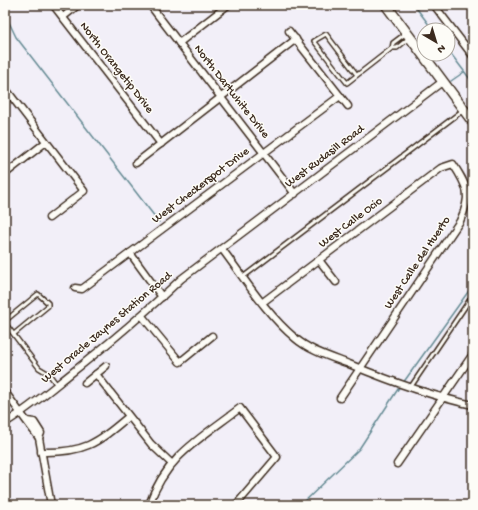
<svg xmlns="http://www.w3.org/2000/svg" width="478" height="510" font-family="'Gochi Hand',sans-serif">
<rect width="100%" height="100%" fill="#f2eff8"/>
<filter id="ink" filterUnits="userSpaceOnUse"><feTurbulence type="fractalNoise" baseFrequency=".025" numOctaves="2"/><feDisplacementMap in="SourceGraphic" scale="8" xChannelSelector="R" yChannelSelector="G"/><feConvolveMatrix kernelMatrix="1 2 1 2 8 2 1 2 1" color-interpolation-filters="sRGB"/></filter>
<g filter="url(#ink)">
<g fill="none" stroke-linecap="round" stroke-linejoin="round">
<g stroke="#668b94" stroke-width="1.5">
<path d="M414 5 433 30"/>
<path d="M5 11 7 5"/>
<path d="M5 14 16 37 159 222"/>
<path d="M448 50 470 79 473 87"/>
<path d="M451 81 464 72"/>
<path d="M403 383 473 285"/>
<path d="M301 505 359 449 400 386"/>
</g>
<defs>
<g id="lane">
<path d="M405 34 393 43 392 48H397L409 38"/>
<path d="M357 75 326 34 314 41 347 83 392 48"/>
<path d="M243 277 462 111"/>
<path d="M5 321 38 294 48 303V306L14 334"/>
<path d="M5 323 39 368 49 374 57 385"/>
<path d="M410 388 473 295"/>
</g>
<g id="street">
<path d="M150 5 295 194"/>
<path d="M434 5 473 56"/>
<path d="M54 6 161 144"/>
<path d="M63 17 78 5"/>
<path d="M289 31 348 106"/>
<path d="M179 43 228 5"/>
<path d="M5 88 84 191 49 218"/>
<path d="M136 163 296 39"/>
<path d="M5 174 46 142"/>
<path d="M222 249C244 278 267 315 295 338 310 351 331 357 349 364 390 381 430 396 473 405"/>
<path d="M130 253 162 297"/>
<path d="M319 260 336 282"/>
<path d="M75 288 82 289 340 96"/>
<path d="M263 302 441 168 453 164C468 187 472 195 460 221L340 398"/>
<path d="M142 316 180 362 212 336"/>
<path d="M96 374 151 444 171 463"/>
<path d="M85 383 106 366"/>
<path d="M5 392 39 438"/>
<path d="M27 421 34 422 41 433 39 438 51 505"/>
<path d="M5 423C28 409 48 392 69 375 107 345 145 313 181 279L442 82"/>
<path d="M41 452C84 453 96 444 128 417"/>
<path d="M397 464 473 354"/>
<path d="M149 505C166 456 201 438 240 408L277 457 236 505"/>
</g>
<path id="secondary" d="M386 5 473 122"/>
</defs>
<use href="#lane" stroke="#3b2a1e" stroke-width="6"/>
<use href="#street" stroke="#3b2a1e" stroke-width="9"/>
<use href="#secondary" stroke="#3b2a1e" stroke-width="12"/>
<use href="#lane" stroke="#fdfcf7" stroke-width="3"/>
<use href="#street" stroke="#fdfcf7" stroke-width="6"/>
<use href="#secondary" stroke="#fdfcf7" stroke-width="9"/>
</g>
</g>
<g text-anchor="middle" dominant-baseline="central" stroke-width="3" stroke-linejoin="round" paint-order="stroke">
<g font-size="12" fill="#3b2a1e" stroke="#fdfcf7">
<text transform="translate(116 68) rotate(52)">North Orangetip Drive</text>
<text transform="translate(231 92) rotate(52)">North Dartwhite Drive</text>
<text transform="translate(325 157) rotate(-37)">West Rudasill Road</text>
<text transform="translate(201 186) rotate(-37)">West Checkerspot Drive</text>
<text transform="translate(351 223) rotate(-37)">West Calle Ocio</text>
<text transform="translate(418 263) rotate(-56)">West Calle del Huerto</text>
<text transform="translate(107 328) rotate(-40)">West Oracle Jaynes Station Road</text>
</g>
</g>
<rect width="478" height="510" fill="none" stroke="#fdfcf7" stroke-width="20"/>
<rect x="10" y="10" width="458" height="490" fill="none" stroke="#3b2a1e" stroke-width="1.5" filter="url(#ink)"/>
<g transform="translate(436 42) rotate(142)"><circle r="19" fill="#fdfcf7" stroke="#afa8a0"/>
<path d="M0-3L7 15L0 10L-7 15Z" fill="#3b2a1e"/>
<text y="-6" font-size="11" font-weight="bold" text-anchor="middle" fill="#3b2a1e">N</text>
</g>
</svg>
